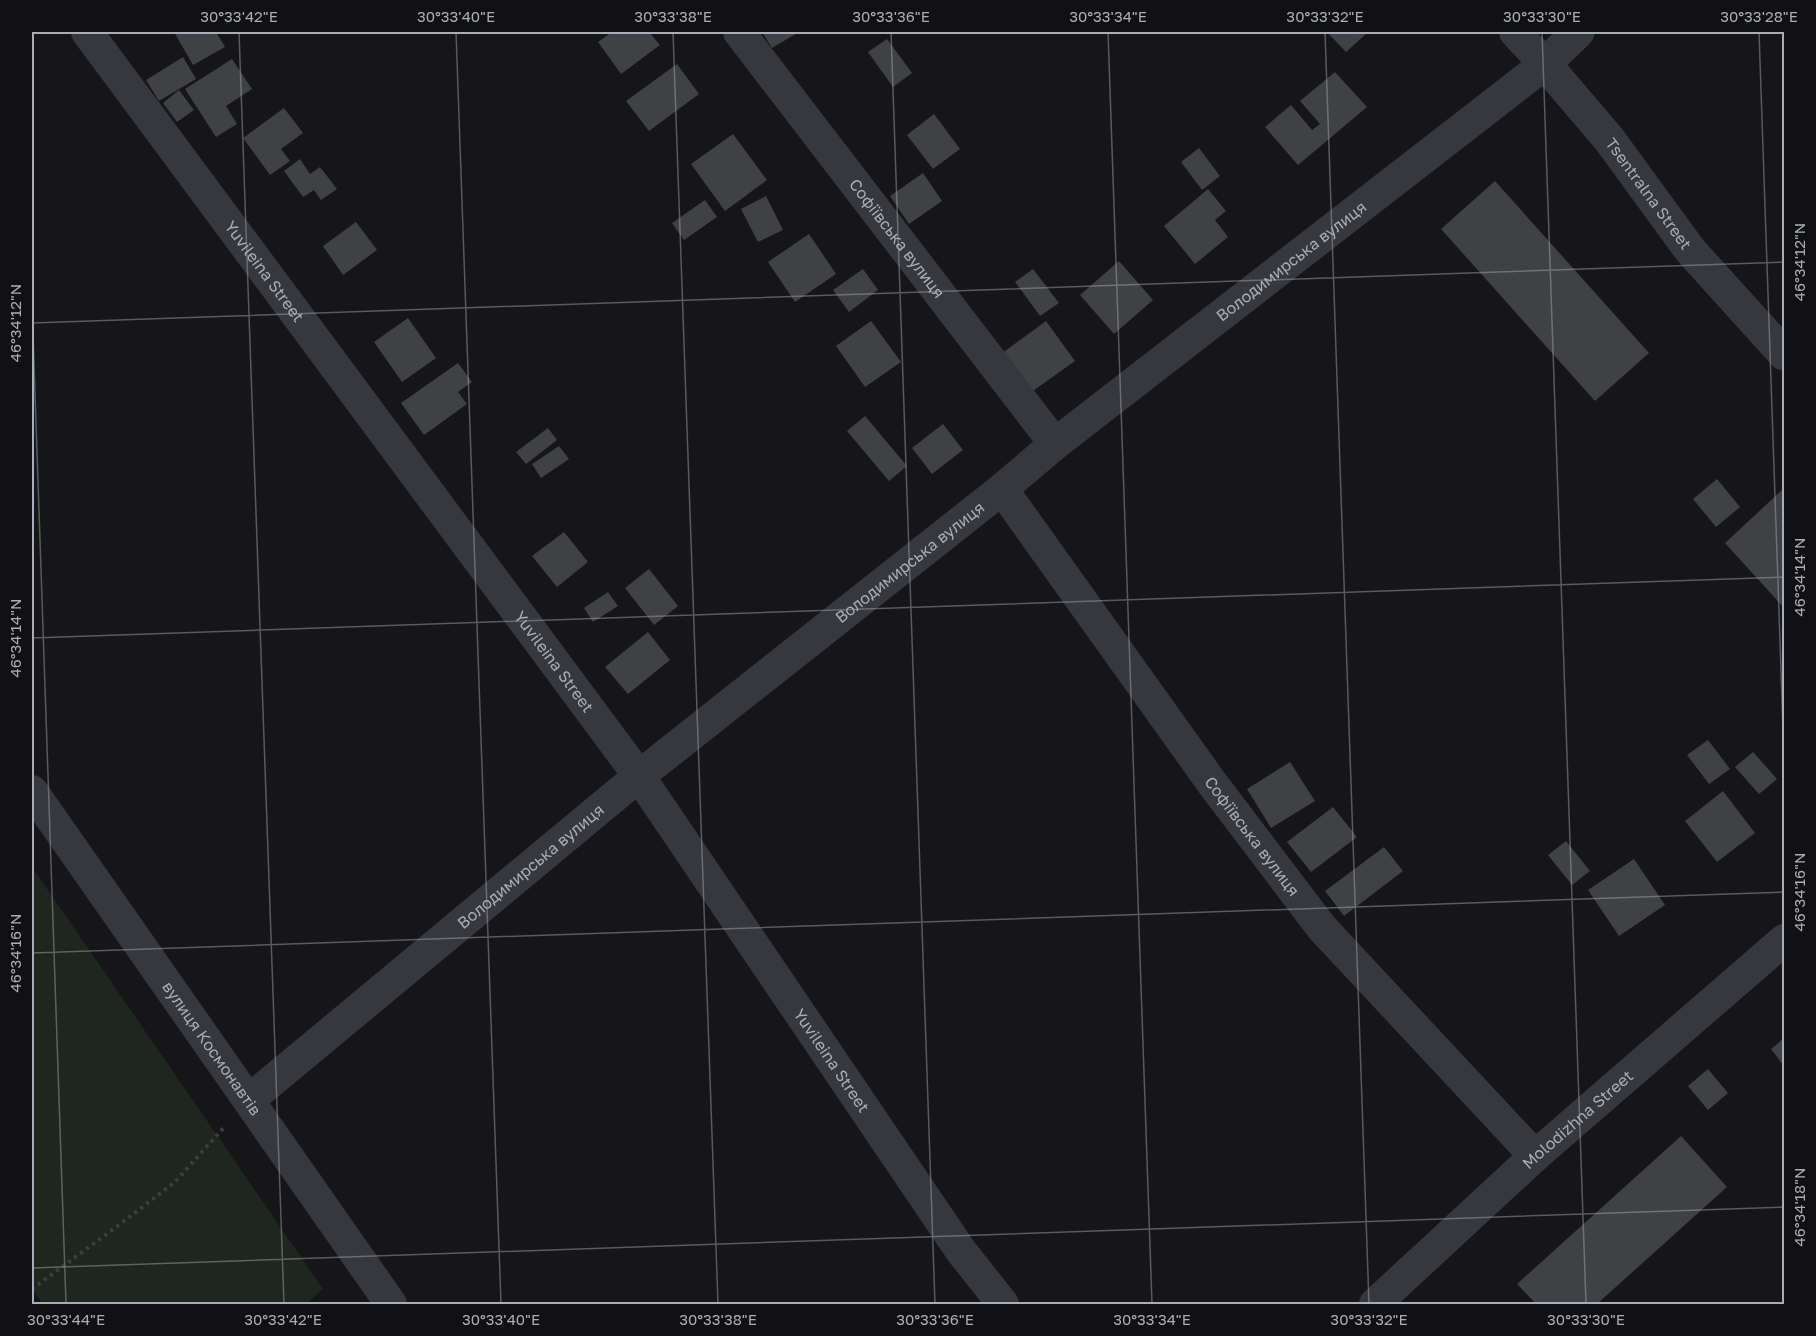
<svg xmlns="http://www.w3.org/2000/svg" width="1816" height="1336" font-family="'Golos Text',sans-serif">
<rect width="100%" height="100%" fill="#161618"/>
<path fill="#1e261f" d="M32 867 323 1289 306 1304H43L32 1289Z"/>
<g fill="#404145">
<path d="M174 32H216L225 47 193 65Z"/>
<path d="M612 32H649L660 45 621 74 598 42Z"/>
<path d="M762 32H799L772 48Z"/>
<path d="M1327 32H1366L1367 33 1346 52Z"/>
<path d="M887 39 912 73 893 87 868 52Z"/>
<path d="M183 57 196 79 159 101 146 80Z"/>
<path d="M232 59 252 89 226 106 237 124 216 137 185 89Z"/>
<path d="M677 64 699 94 649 131 626 101Z"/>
<path d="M1335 72 1367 107 1298 165 1265 127 1291 105 1312 130 1320 124 1300 101Z"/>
<path d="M179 90 194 110 177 122 163 103Z"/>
<path d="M284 108 303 133 281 149 290 161 270 175 243 138Z"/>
<path d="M934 114 960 149 933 169 907 135Z"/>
<path d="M733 134 767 180 725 211 691 164Z"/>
<path d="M1199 148 1220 176 1202 190 1181 162Z"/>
<path d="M300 159 310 174 320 167 337 189 321 200 314 190 303 197 284 171Z"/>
<path d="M923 173 942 201 909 224 890 196Z"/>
<path d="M1495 181 1649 353 1595 401 1441 229Z"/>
<path d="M1208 189 1226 211 1215 220 1228 237 1195 264 1164 226Z"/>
<path d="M766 196 783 230 758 242 741 209Z"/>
<path d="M705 200 717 217 684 240 672 223Z"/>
<path d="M356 222 377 250 343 275 323 246Z"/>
<path d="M809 234 836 274 795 302 768 262Z"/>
<path d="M1119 261 1153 300 1114 334 1080 295Z"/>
<path d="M863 269 878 290 849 312 833 290Z"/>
<path d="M1033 269 1059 303 1040 316 1015 282Z"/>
<path d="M408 318 436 358 402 382 374 342Z"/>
<path d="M871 321 901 362 865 387 836 346Z"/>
<path d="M1046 321 1075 361 1030 393 1001 354Z"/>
<path d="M458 363 472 382 458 392 467 404 424 435 401 403Z"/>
<path d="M865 416 907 466 889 481 847 431Z"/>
<path d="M943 424 963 450 932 474 912 448Z"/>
<path d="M548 428 557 440 526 464 516 452Z"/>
<path d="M559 446 569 459 541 478 532 464Z"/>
<path d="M1717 479 1740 507 1716 527 1693 499Z"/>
<path d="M1782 490 1784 493V608L1725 543Z"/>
<path d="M564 532 588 562 557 587 532 556Z"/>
<path d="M649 569 678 606 654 625 625 588Z"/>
<path d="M608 592 618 606 593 622 584 608Z"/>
<path d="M648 632 670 660 628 694 605 667Z"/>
<path d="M1708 740 1730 769 1709 784 1687 755Z"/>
<path d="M1753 752 1777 779 1759 794 1735 767Z"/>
<path d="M1290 762 1315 801 1271 828 1247 789Z"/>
<path d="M1723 791 1755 833 1717 862 1685 821Z"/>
<path d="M1333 807 1357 837 1311 872 1287 842Z"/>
<path d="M1566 841 1590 871 1572 885 1548 855Z"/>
<path d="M1384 847 1403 871 1344 916 1325 891Z"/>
<path d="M1634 859 1665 905 1619 936 1588 890Z"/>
<path d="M1784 1038V1066L1771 1049Z"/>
<path d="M1708 1069 1728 1093 1708 1110 1688 1086Z"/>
<path d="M1681 1136 1727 1187 1597 1304H1536L1517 1284Z"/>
</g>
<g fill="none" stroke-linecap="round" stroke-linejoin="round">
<path stroke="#3d3f44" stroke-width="4" stroke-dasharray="3 4.5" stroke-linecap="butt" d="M32 1289 119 1225 175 1182 226 1125"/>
<g stroke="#37383d" stroke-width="32">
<path id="s1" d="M87 32 639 776 961 1251 1003 1304"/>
<path id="s2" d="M739 32 1055 444"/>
<path id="s3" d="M1002 489 1212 783 1322 928 1535 1156"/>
<path id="s4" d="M32 791 391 1304"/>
<path id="s5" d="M249 1100 639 776 1002 489 1055 444 1545 64 1515 32"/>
<path id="s6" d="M1375 1304 1535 1156 1784 940"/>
</g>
<path stroke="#37383d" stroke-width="33" id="s7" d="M1578 32 1545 64 1609 139 1690 250 1784 354"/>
</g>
<path fill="none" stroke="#a8adb8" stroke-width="1.5" stroke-opacity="0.45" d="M239 32 284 1304M456 32 501 1304M673 32 718 1304M891 32 935 1304M1108 32 1152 1304M1325 32 1369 1304M1542 32 1586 1304M1759 32 1784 758M32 305 66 1304M32 323 1784 262M32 638 1784 577M32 953 1784 892M32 1268 1784 1207"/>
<g text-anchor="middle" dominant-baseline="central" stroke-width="4.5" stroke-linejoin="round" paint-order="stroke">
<g font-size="16" fill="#a8adb8" stroke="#111113">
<text stroke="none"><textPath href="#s7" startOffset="212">Tsentralna Street</textPath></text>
<text stroke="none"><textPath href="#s2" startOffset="260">Софіївська вулиця</textPath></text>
<text stroke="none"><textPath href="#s5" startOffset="1338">Володимирська вулиця</textPath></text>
<text stroke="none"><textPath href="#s1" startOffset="298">Yuvileina Street</textPath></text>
<text stroke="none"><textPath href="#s5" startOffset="852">Володимирська вулиця</textPath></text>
<text stroke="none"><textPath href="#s1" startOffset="784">Yuvileina Street</textPath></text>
<text stroke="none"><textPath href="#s3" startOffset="428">Софіївська вулиця</textPath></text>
<text stroke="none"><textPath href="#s5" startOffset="366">Володимирська вулиця</textPath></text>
<text stroke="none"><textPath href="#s4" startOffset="314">вулиця Космонавтів</textPath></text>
<text stroke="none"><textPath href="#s1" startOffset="1270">Yuvileina Street</textPath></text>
<text stroke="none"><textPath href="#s6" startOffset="274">Molodizhna Street</textPath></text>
</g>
</g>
<rect width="1816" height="1336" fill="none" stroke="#111113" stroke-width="66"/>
<rect x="33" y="33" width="1750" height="1270" fill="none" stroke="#a8adb8" stroke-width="2"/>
<g font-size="15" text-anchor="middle" fill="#a8adb8">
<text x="239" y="22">30°33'42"E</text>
<text x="456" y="22">30°33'40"E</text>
<text x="673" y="22">30°33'38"E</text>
<text x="891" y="22">30°33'36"E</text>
<text x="1108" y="22">30°33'34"E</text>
<text x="1325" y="22">30°33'32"E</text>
<text x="1542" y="22">30°33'30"E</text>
<text x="1759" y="22">30°33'28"E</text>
<text transform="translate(1800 262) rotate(-90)" y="5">46°34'12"N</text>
<text transform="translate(16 323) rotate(-90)" y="5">46°34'12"N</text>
<text transform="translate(1800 577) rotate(-90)" y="5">46°34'14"N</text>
<text transform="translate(16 638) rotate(-90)" y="5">46°34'14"N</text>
<text transform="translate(1800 892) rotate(-90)" y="5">46°34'16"N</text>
<text transform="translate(16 953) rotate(-90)" y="5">46°34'16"N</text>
<text transform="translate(1800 1207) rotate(-90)" y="5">46°34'18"N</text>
<text x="66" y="1325">30°33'44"E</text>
<text x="283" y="1325">30°33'42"E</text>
<text x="501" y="1325">30°33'40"E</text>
<text x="718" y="1325">30°33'38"E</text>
<text x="935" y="1325">30°33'36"E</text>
<text x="1152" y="1325">30°33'34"E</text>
<text x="1369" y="1325">30°33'32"E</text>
<text x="1586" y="1325">30°33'30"E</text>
</g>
</svg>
